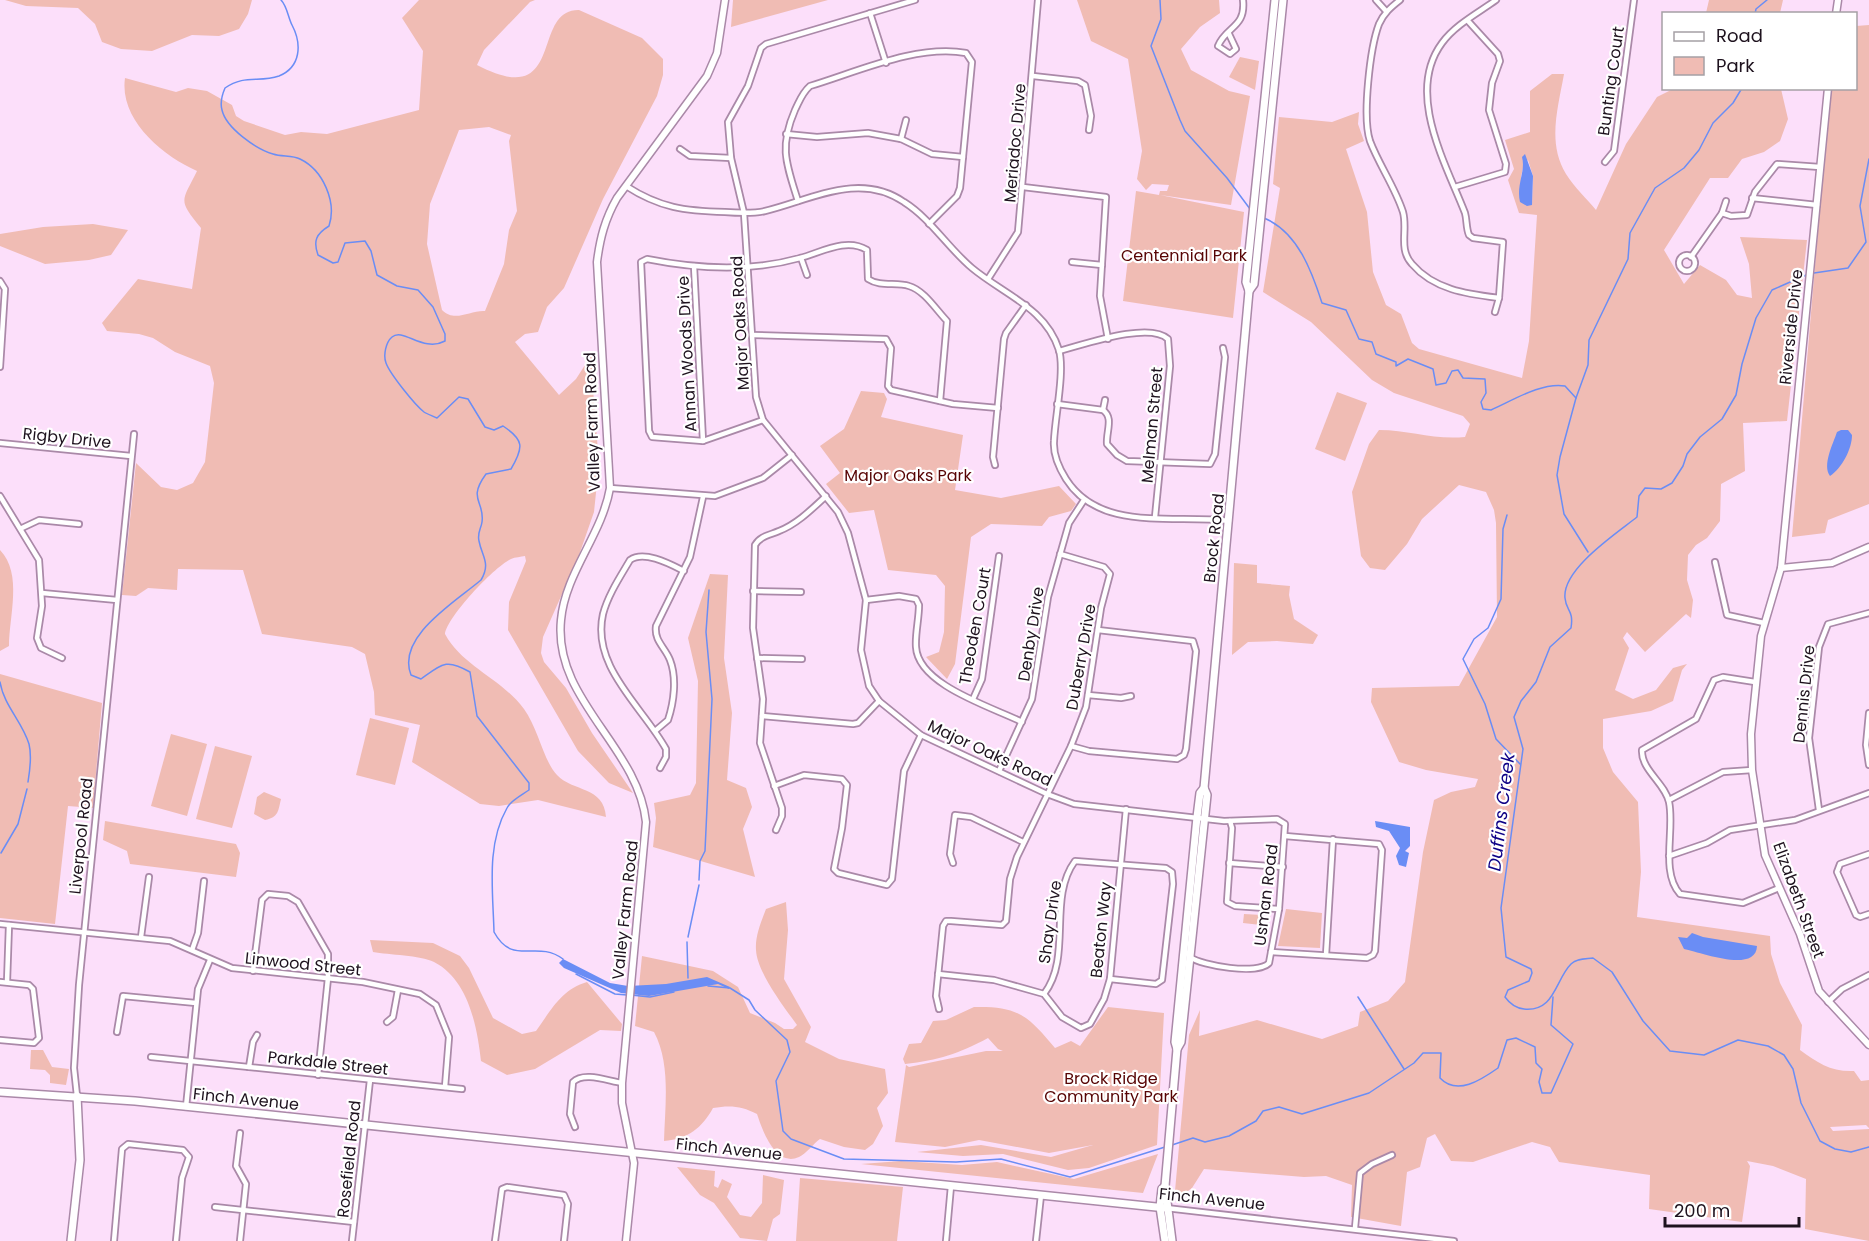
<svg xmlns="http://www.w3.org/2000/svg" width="1869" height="1241" font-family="Poppins,sans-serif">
<rect width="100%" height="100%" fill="#fcdffa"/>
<g fill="#f0bcb4" fill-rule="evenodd">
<path d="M5 0H252L248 14 239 29 219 36 192 35 152 51 121 49 102 42 95 24 78 8 26 6Z"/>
<path d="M419 0H535L530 2 484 50 477 65C567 112 530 9 579 10L642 38 663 59V75L657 96 603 199 564 288 547 307 538 332 525 334 515 342 559 395 576 379 594 351 592 376 599 464 594 512 578 558 543 637 541 653 544 662 566 688 592 733 633 793 609 783 578 751 508 630 509 602 526 561 525 556C521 557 515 557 511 559 494 567 448 616 445 634 463 667 501 678 524 709 538 728 544 762 557 775 573 792 604 786 606 817L538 800 499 806 480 804 412 762 420 725 375 715 374 692 365 654 352 647 262 634 243 570 178 569 177 590 148 588 136 596 122 595 136 463 161 487 177 490 193 483 205 462 214 383 210 366 175 352 153 338 139 334 107 331 102 323 138 279 192 289 201 228C177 199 182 202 197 171 163 156 119 120 125 78L176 92 188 88 207 91 232 105 236 116 244 121 285 135 301 132 327 134 419 110 423 51 402 18ZM489 127 511 135 509 141 517 211 509 230 504 264 485 311C470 310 455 323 442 310L427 244 430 204 459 130Z"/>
<path d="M733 0H828L731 27Z"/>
<path d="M1077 0H1219L1220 13 1200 27 1181 49 1191 70 1229 91 1250 96 1231 205 1160 195 1244 212 1233 318 1123 301 1136 191 1159 195 1160 191H1167L1169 185 1152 184 1146 190 1137 179 1142 151 1128 59 1091 41Z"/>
<path d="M1709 0H1783L1780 13H1706Z"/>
<path d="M1869 25V504L1828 520 1825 533 1792 537 1830 89 1856 88V26Z"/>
<path d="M1240 57 1259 61 1255 90 1229 77Z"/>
<path d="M1552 74H1564C1558 108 1547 143 1566 174 1574 187 1587 199 1596 210L1626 144 1657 97 1673 89H1781L1788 119 1780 141 1764 152 1742 159 1728 178H1710L1664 250 1684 284 1700 265 1726 280 1737 295 1752 298 1749 264 1740 237 1807 240 1787 421 1743 423 1745 471 1721 484 1720 521 1707 538 1696 545 1688 555 1687 580 1693 600 1691 618 1686 614 1645 652 1627 632 1623 638 1629 648 1615 690 1633 699 1656 690 1673 668 1687 664 1682 670 1673 701 1651 711 1603 719V748L1613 772 1638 802 1641 872 1637 917 1770 936 1771 954 1780 983 1802 1025 1800 1050C1818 1063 1831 1072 1854 1071L1861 1081 1869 1080V1128L1866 1125 1830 1127 1833 1131 1869 1129V1241L1805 1229 1806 1179 1773 1166 1747 1161 1750 1166 1742 1222 1649 1209 1650 1175 1559 1162 1550 1147 1532 1142 1473 1162 1451 1161 1435 1134 1427 1138 1420 1167 1407 1172 1401 1226 1351 1217 1352 1185 1326 1176 1304 1177 1204 1169 1192 1188 1184 1194 1175 1191 1189 1035 1200 1010 1199 1036 1257 1020 1322 1039 1358 1026 1360 1012 1388 1001 1405 982 1423 852 1434 800 1451 792 1475 787 1478 779 1426 770 1399 762 1371 702 1372 688 1459 686 1497 617 1496 523 1494 510 1486 492 1459 485 1422 519 1407 544 1385 570 1370 568 1361 556 1352 492 1369 444 1379 430C1410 430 1433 440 1465 437L1470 424 1463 416 1394 393 1372 380 1311 322 1263 292 1280 188 1273 184 1279 117 1332 122 1359 112 1358 124 1364 141 1346 149 1367 212 1373 272 1386 305 1401 314 1412 343 1419 349 1522 378 1529 341 1537 215 1519 213 1508 180 1514 169 1505 140 1530 132V91ZM1528 160 1533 176 1532 204 1521 177 1524 163Z"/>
<path d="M93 224 128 230 111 255 89 260 45 264 0 246V234L43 227Z"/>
<path d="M861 391 884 393 887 399 881 417 963 435 955 490 1001 498 1059 486 1076 504 1071 511 1049 517 1042 526 991 524 971 537 955 664 947 679 926 657 939 652 944 632 945 586 936 575 888 570 874 510 849 513 826 484 840 473 820 446 844 429Z"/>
<path d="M1337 392 1367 403 1345 461 1315 449Z"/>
<path d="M0 550C23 574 9 616 9 646L0 651Z"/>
<path d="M1234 563 1257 565V583L1290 586 1289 595 1294 619 1318 635 1313 644 1277 641 1248 642 1232 655Z"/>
<path d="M710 574 728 575 724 658 732 713 727 780 746 788 752 807 743 829 755 877 653 847 656 818 654 803 690 795 696 783 698 681 688 638Z"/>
<path d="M0 674 102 703 93 808 68 806 55 924 0 918Z"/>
<path d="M370 718 409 728 395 785 356 775Z"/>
<path d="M171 734 207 744 187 816 151 806Z"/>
<path d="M215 746 252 756 232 828 196 819Z"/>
<path d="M264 792 281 799C278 811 279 817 265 820L254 814 257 797Z"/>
<path d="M105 821 236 844 240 853 236 877 130 864 127 851 103 840Z"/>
<path d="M786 902 788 930 784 979 811 1027 805 1042 839 1059 885 1069 888 1093 877 1108 883 1126 873 1144 865 1150 844 1147 820 1139C814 1143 806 1154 799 1157 775 1168 762 1129 757 1114 742 1106 730 1105 713 1108 702 1128 688 1139 664 1141 665 1105 671 1064 654 1032L635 1026 642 956 713 971 738 987 750 1013 775 1023 784 1029H793L797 1025C784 1007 757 972 756 950 755 936 761 922 766 909Z"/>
<path d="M1286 909 1322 913 1320 948 1278 946Z"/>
<path d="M1244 914 1262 915 1261 925 1243 923Z"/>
<path d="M370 940 433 943 460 956 469 968 493 1018 522 1034 536 1031C551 1010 562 989 587 982L622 1024 621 1031 600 1030 535 1069 507 1075 481 1061C477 1027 469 980 434 962 420 955 389 955 373 952Z"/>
<path d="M974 1007C1019 1006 1028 1016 1055 1048L1071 1041 1080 1046 1108 1007 1164 1013 1157 1145 1089 1168 1068 1170 1003 1154 963 1156 917 1152 981 1145 1051 1157 1093 1145 1049 1153 979 1140 945 1147 895 1142 906 1065 909 1067 986 1051H1003L998 1049 988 1038C958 1054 939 1060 905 1064L903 1059 909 1044 921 1043 933 1021 946 1020Z"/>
<path d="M31 1050H43L52 1067 69 1069 66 1085 50 1083V1075L45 1070 30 1069Z"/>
<path d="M1158 1154 1143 1193 861 1164 901 1161 962 1165 997 1162 1074 1179Z"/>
<path d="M677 1167 715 1171 714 1186 718 1188 722 1179 732 1184 727 1197 740 1215 751 1217 762 1203 763 1175 784 1180 780 1214 773 1219 767 1241 740 1238 714 1203 700 1195Z"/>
<path d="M800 1178 903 1187 897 1241H796Z"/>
</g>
<g fill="#6a8df5">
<path d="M1525 154 1533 176 1532 205 1527 206 1520 202C1516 185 1526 171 1522 157Z"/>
<path d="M1841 430H1848L1852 435C1852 449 1842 468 1830 476 1822 465 1833 444 1837 432Z"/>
<path d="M1375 821 1410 827V846L1405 851 1409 853 1406 867 1399 865 1396 856 1400 848 1389 831 1376 827Z"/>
<path d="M1692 933 1703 937 1757 946C1756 974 1700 952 1684 949L1678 937 1687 938Z"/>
<path d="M563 959 610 983 628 986 666 984 707 977 730 987 729 989 718 984 649 996 621 993 564 968 559 963Z"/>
</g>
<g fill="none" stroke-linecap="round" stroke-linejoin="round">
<g stroke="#6a8df5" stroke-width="1.5">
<path d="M281 0C287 6 288 17 292 25 302 44 301 67 279 76 259 83 245 74 225 88 222 95 220 103 222 110 226 128 256 149 273 154 282 157 292 155 300 159 323 170 337 202 329 226 316 234 313 241 318 255L333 263 338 262 345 243 365 241 371 251 377 275 397 286 418 290 433 307 445 334V341C423 353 403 327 392 337 386 342 383 355 386 363 390 374 415 405 424 412 427 414 433 416 437 418L459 397 468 399 485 427 494 430 503 426C524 440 524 447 511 469L486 474C467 500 485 501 482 522 481 529 477 533 479 541 482 557 491 563 481 580 455 602 396 637 411 675L421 679C442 664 446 658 470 672L477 716 529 783V790C522 795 511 800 507 808 486 845 493 891 494 932 513 967 536 939 563 959"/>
<path d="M1160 0 1161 19 1151 46 1180 120 1185 131 1227 178 1250 209"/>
<path d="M1755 14 1756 9 1767 0"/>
<path d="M1264 218C1298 232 1312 272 1322 303L1346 310 1359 339 1372 342 1376 354 1396 362V366L1408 359 1433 369 1436 385 1446 383 1452 371 1458 370 1463 378 1485 379 1486 393 1481 402 1483 409 1491 410C1512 401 1541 382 1565 386L1576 398"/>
<path d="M1814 273 1848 268 1866 242 1860 206 1869 159"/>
<path d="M1806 275 1772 290 1756 318 1742 364 1736 395 1722 419 1700 437 1687 454 1683 466 1672 483 1661 489 1645 488 1639 496 1637 517C1617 533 1562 569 1565 598 1566 611 1574 610 1571 628L1550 647 1536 682 1521 701 1514 717 1523 749 1501 908 1506 957 1531 969 1532 973 1529 981 1508 990 1505 997C1510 1004 1515 1008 1524 1009 1555 1012 1555 980 1571 964 1577 958 1586 959 1593 958L1612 972 1643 1021 1670 1051 1704 1055 1738 1040 1768 1046 1784 1055 1793 1069 1801 1103 1820 1141 1835 1149 1851 1152 1869 1147"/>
<path d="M1507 515 1503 529 1501 599 1488 628 1474 639 1463 659 1485 704 1496 739 1520 764"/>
<path d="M1588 552 1564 514 1557 475 1560 457 1576 398 1588 365 1589 340 1628 259 1630 233 1655 188 1684 168 1699 150 1713 123 1733 103 1742 88"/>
<path d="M0 682C4 706 22 721 29 744 32 756 30 770 28 782"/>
<path d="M1 853 18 824 27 789"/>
<path d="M699 880 700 861 705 851 712 699 706 632 709 590"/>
<path d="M688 937 699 885"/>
<path d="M687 942 688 978"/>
<path d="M576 974 615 994 627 995"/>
<path d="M708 986 730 988 749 1000 755 1010 787 1040 790 1052 776 1081 783 1131 791 1139 844 1159 956 1162 1001 1159 1070 1177 1165 1147"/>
<path d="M631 995 650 997 674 992"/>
<path d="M1358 997 1404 1069"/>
<path d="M1172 1145 1193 1138 1205 1142 1229 1136 1256 1121 1263 1111 1279 1107 1302 1114 1369 1093 1414 1063 1423 1053H1441L1440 1078C1457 1096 1481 1080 1498 1068L1507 1040 1516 1038 1535 1047 1536 1063 1542 1069 1539 1082 1542 1093H1551L1573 1044 1551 1025 1553 997"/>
</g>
<defs>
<g id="minor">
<path d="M915 0 766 44 761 48 748 86 728 122 731 158 744 213 756 397 763 420 838 512 848 533 866 600 861 650 869 686 879 701 921 735 1047 794 1074 804 1224 821 1277 819 1285 824 1279 909 1269 963C1258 975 1202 966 1190 957"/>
<path d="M1376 0 1386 11"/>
<path d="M1400 0C1391 7 1384 13 1379 24 1370 48 1362 117 1370 141 1379 165 1395 187 1403 212 1408 230 1398 249 1412 264 1434 290 1468 294 1499 298"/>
<path d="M870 13 886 63"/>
<path d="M1229 34 1236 49 1230 54 1218 46C1226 26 1246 28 1243 0"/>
<path d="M1033 76 1078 81 1085 85 1091 116 1089 130"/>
<path d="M786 134 817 137 868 133 901 139 932 154 963 157"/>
<path d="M901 139 906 120"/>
<path d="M680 149 690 156 731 158"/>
<path d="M1605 162 1614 151 1634 0"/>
<path d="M626 186C660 208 685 211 725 212 738 213 752 214 765 211 811 200 859 171 904 202 931 219 948 248 972 268 1003 294 1046 308 1059 350 1065 371 1055 417 1054 441 1053 454 1059 468 1066 479 1100 533 1175 514 1229 521"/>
<path d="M1023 187 1106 197 1100 296 1108 339"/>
<path d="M1455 187 1505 172 1506 164 1489 110 1492 83 1500 61 1498 54 1468 21"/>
<path d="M1752 198 1817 205"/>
<path d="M798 201C786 163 779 147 795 110 800 100 802 93 810 86 857 72 917 44 966 53L972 62 960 188 957 196 929 224"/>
<path d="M1722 213 1726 201"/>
<circle cx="1687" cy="263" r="8"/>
<path d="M1691 257 1722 213 1731 216 1747 215 1755 192 1777 164 1820 167"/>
<path d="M801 258 807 275"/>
<path d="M1072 262 1102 265"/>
<path d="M694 266 703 441"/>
<path d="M988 279 1018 232 1038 0"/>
<path d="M0 281 5 289 0 367"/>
<path d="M1495 312 1499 298 1503 242 1473 238 1469 235C1466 228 1467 220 1465 213 1446 164 1405 93 1442 43 1455 25 1478 13 1496 0"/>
<path d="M752 335 886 339 891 348 888 386 891 390 953 404 998 408"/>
<path d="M1059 351C1083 345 1149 321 1168 339L1170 366 1155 517"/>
<path d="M1057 404 1103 410C1114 418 1106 431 1107 444L1117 455 1127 461 1210 464 1215 454 1225 357 1223 348"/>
<path d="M1103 410 1105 400"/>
<path d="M763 420 703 441 652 437 649 431 641 262 647 259C697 269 750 272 800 258 820 253 846 237 867 250L868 279C880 287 896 282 909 286 924 290 937 311 947 321L940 401"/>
<path d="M0 443 131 456"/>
<path d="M995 465 993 457 1004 339 1006 333 1026 305"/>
<path d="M610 488 715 496 763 478 792 455"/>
<path d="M0 496 39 560 42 606 37 638 41 648 62 658"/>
<path d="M22 528 39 520 79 524"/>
<path d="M1715 562 1727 615 1764 623"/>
<path d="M753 591 801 592"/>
<path d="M42 593 117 600"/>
<path d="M866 600 899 596 916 599 919 605C919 619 915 634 916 647 918 685 992 707 1022 722"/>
<path d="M757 658 802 659"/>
<path d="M1755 682 1723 677 1714 680 1696 719 1642 750C1641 770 1665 783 1669 802 1675 829 1660 872 1680 894L1743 903 1779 888"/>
<path d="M1088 695 1121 698 1131 696"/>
<path d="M973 699 982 679 999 556"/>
<path d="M1869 713 1866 745 1869 765"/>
<path d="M762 716 853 724 858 723 879 701"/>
<path d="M655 731 668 720C674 702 677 678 670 660 665 647 654 641 656 626L690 557 703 497"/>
<path d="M1071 746 1089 751 1177 759 1184 755 1186 749 1196 651 1193 641 1098 630"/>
<path d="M660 768 666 757V749C643 707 591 667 603 614 608 595 620 577 630 560 644 550 670 564 684 571"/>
<path d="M999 771 1032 699 1048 597 1069 523 1084 500"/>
<path d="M774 786 804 775 842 779 847 785 842 828 834 869 838 873 887 885 892 879 904 771 921 735"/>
<path d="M1669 800 1723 772 1752 770"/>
<path d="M1819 810 1809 738 1819 647 1828 624 1869 613"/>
<path d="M1230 821 1232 828 1227 902 1235 906 1279 909"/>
<path d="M776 830 782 816V808L760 743 763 699 753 628 755 545C760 536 770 535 779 531 797 524 812 509 826 496"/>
<path d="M1869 854 1840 864 1837 872 1856 915 1860 917 1869 914"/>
<path d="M1669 856 1707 843 1730 830 1795 820 1869 793"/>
<path d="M953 863 950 854 955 815 971 817 1023 842"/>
<path d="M1229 863 1283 867"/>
<path d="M0 924 170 941 232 968 363 982 420 994 436 1005 449 1037 445 1087"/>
<path d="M141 937 149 877"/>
<path d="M192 950 198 933 204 881"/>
<path d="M1271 952 1367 958 1373 955 1375 951 1382 850 1379 844 1285 836"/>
<path d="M1326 955 1333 839"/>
<path d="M253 971 262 900 268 894 288 896 298 902 328 954V978L318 1075"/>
<path d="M938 974 994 980 1044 994 1062 1017 1081 1028 1090 1024 1104 999 1110 979 1126 809"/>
<path d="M0 982 29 985 33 989 39 1038 34 1043 0 1040"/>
<path d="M7 982 9 925"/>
<path d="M1044 994C1073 956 1047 899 1075 861L1166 868 1172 872 1173 884 1162 980 1156 984 1110 979"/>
<path d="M1828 1002 1842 989 1869 975"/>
<path d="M939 1009 936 996 943 926 946 921H951L1002 925 1006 921 1010 879 1017 857 1071 746 1086 707 1101 608 1110 574 1104 567 1060 554"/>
<path d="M387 1022 393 1017 398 990"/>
<path d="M117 1032 123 996 196 1003"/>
<path d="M151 1057 462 1089"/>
<path d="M249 1067 253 1042 257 1035"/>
<path d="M77 1096 74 1068 79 985 134 434"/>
<path d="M186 1107 198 989 210 960"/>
<path d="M575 1127 570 1114 573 1082C584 1071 608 1081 622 1083"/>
<path d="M240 1133 236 1166 246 1184 240 1241"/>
<path d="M215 1207 354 1222"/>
<path d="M1166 1208 1454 1241"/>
<path d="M1355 1228 1360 1173 1372 1164 1392 1155"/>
<path d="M114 1241 122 1149 128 1144 183 1150 189 1157 182 1178 176 1241"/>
<path d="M352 1241 370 1080"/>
<path d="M495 1241 502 1189 507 1187 564 1195 568 1204 564 1241"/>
<path d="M946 1241 951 1186"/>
<path d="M1036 1241 1041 1195"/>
</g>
<g id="tertiary">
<path d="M1836 14 1838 0"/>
<path d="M1828 88 1781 568 1761 636 1751 734 1752 770 1765 855 1800 934 1819 991 1869 1045"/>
<path d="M1781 568 1832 563 1869 547"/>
<path d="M626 1241 634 1163 622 1103V1083L646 822C638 746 553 700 561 620 565 573 602 535 610 488L597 262C600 238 605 219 617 198L707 76 717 53 725 0"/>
</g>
<g id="secondary">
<path d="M1249 291 1254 284 1283 0"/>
<path d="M1177 1049 1181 1042 1207 795 1204 788 1249 291 1246 282 1275 0"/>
<path d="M0 1092 135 1101 1166 1208"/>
<path d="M71 1241 80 1160 77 1096"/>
<path d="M1165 1241 1160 1207 1162 1189 1165 1186"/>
<path d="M1172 1241 1165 1186 1177 1049 1175 1042 1197 817 1200 793 1204 788"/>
</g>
</defs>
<use href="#minor" stroke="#aa89a8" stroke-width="8"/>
<use href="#tertiary" stroke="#aa89a8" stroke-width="9"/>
<use href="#secondary" stroke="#aa89a8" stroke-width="10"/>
<use href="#minor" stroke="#fff" stroke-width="4.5"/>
<use href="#tertiary" stroke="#fff" stroke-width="6"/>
<use href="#secondary" stroke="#fff" stroke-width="7"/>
</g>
<g text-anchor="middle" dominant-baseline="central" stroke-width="4.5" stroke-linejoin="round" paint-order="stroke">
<g font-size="16" fill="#1e121e" stroke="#fff">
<text transform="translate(1611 81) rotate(-82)">Bunting Court</text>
<text transform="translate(1015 143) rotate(-85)">Meriadoc Drive</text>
<text transform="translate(740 323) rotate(-93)">Major Oaks Road</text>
<text transform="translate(1791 327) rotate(-84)">Riverside Drive</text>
<text transform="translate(687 354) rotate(-93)">Annan Woods Drive</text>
<text transform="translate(592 422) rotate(-92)">Valley Farm Road</text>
<text transform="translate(1152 425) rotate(-85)">Melman Street</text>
<text transform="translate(67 438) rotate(6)">Rigby Drive</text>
<text transform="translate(1214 538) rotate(-84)">Brock Road</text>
<text transform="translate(975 626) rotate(-80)">Theoden Court</text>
<text transform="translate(1031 634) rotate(-81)">Denby Drive</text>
<text transform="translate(1081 657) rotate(-80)">Duberry Drive</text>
<text transform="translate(1804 694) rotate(-84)">Dennis Drive</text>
<text transform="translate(990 753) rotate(25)">Major Oaks Road</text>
<text transform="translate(81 836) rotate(-84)">Liverpool Road</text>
<text transform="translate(1266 895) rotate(-83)">Usman Road</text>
<text transform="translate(1799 900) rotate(70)">Elizabeth Street</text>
<text transform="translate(625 910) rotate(-84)">Valley Farm Road</text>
<text transform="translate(1050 922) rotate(-82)">Shay Drive</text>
<text transform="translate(1101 930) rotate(-84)">Beaton Way</text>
<text transform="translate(303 964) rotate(6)">Linwood Street</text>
<text transform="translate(328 1063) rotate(6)">Parkdale Street</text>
<text transform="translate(246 1099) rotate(6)">Finch Avenue</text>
<text transform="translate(729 1149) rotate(6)">Finch Avenue</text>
<text transform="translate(349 1159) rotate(-84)">Rosefield Road</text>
<text transform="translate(1212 1199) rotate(6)">Finch Avenue</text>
</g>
<g font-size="16" fill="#570404" stroke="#fff">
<text x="1184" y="255">Centennial Park</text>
<text x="908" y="475">Major Oaks Park</text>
<text x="1111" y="1078">Brock Ridge<tspan x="1111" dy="18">Community Park</tspan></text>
</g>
<g font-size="18" font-style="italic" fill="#0e0186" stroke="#fff">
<text transform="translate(1501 812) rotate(-83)">Duffins Creek</text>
</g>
</g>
<rect x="1662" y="12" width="195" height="78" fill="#ffffff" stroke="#a5a0a5" stroke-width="1.5"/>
<rect x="1674" y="32" width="30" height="9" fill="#ffffff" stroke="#a5a0a5" stroke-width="1.5"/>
<text x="1716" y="42" font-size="18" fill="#1e121e">Road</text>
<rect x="1674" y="57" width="30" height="18" fill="#f0bcb4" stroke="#a5a0a5" stroke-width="1.5"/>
<text x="1716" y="72" font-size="18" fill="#1e121e">Park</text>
<path d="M1665 1217v9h134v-9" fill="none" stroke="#1e121e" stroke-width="3"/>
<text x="1674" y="1217" font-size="18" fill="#1e121e" stroke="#ffffff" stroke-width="4.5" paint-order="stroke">200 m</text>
</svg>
